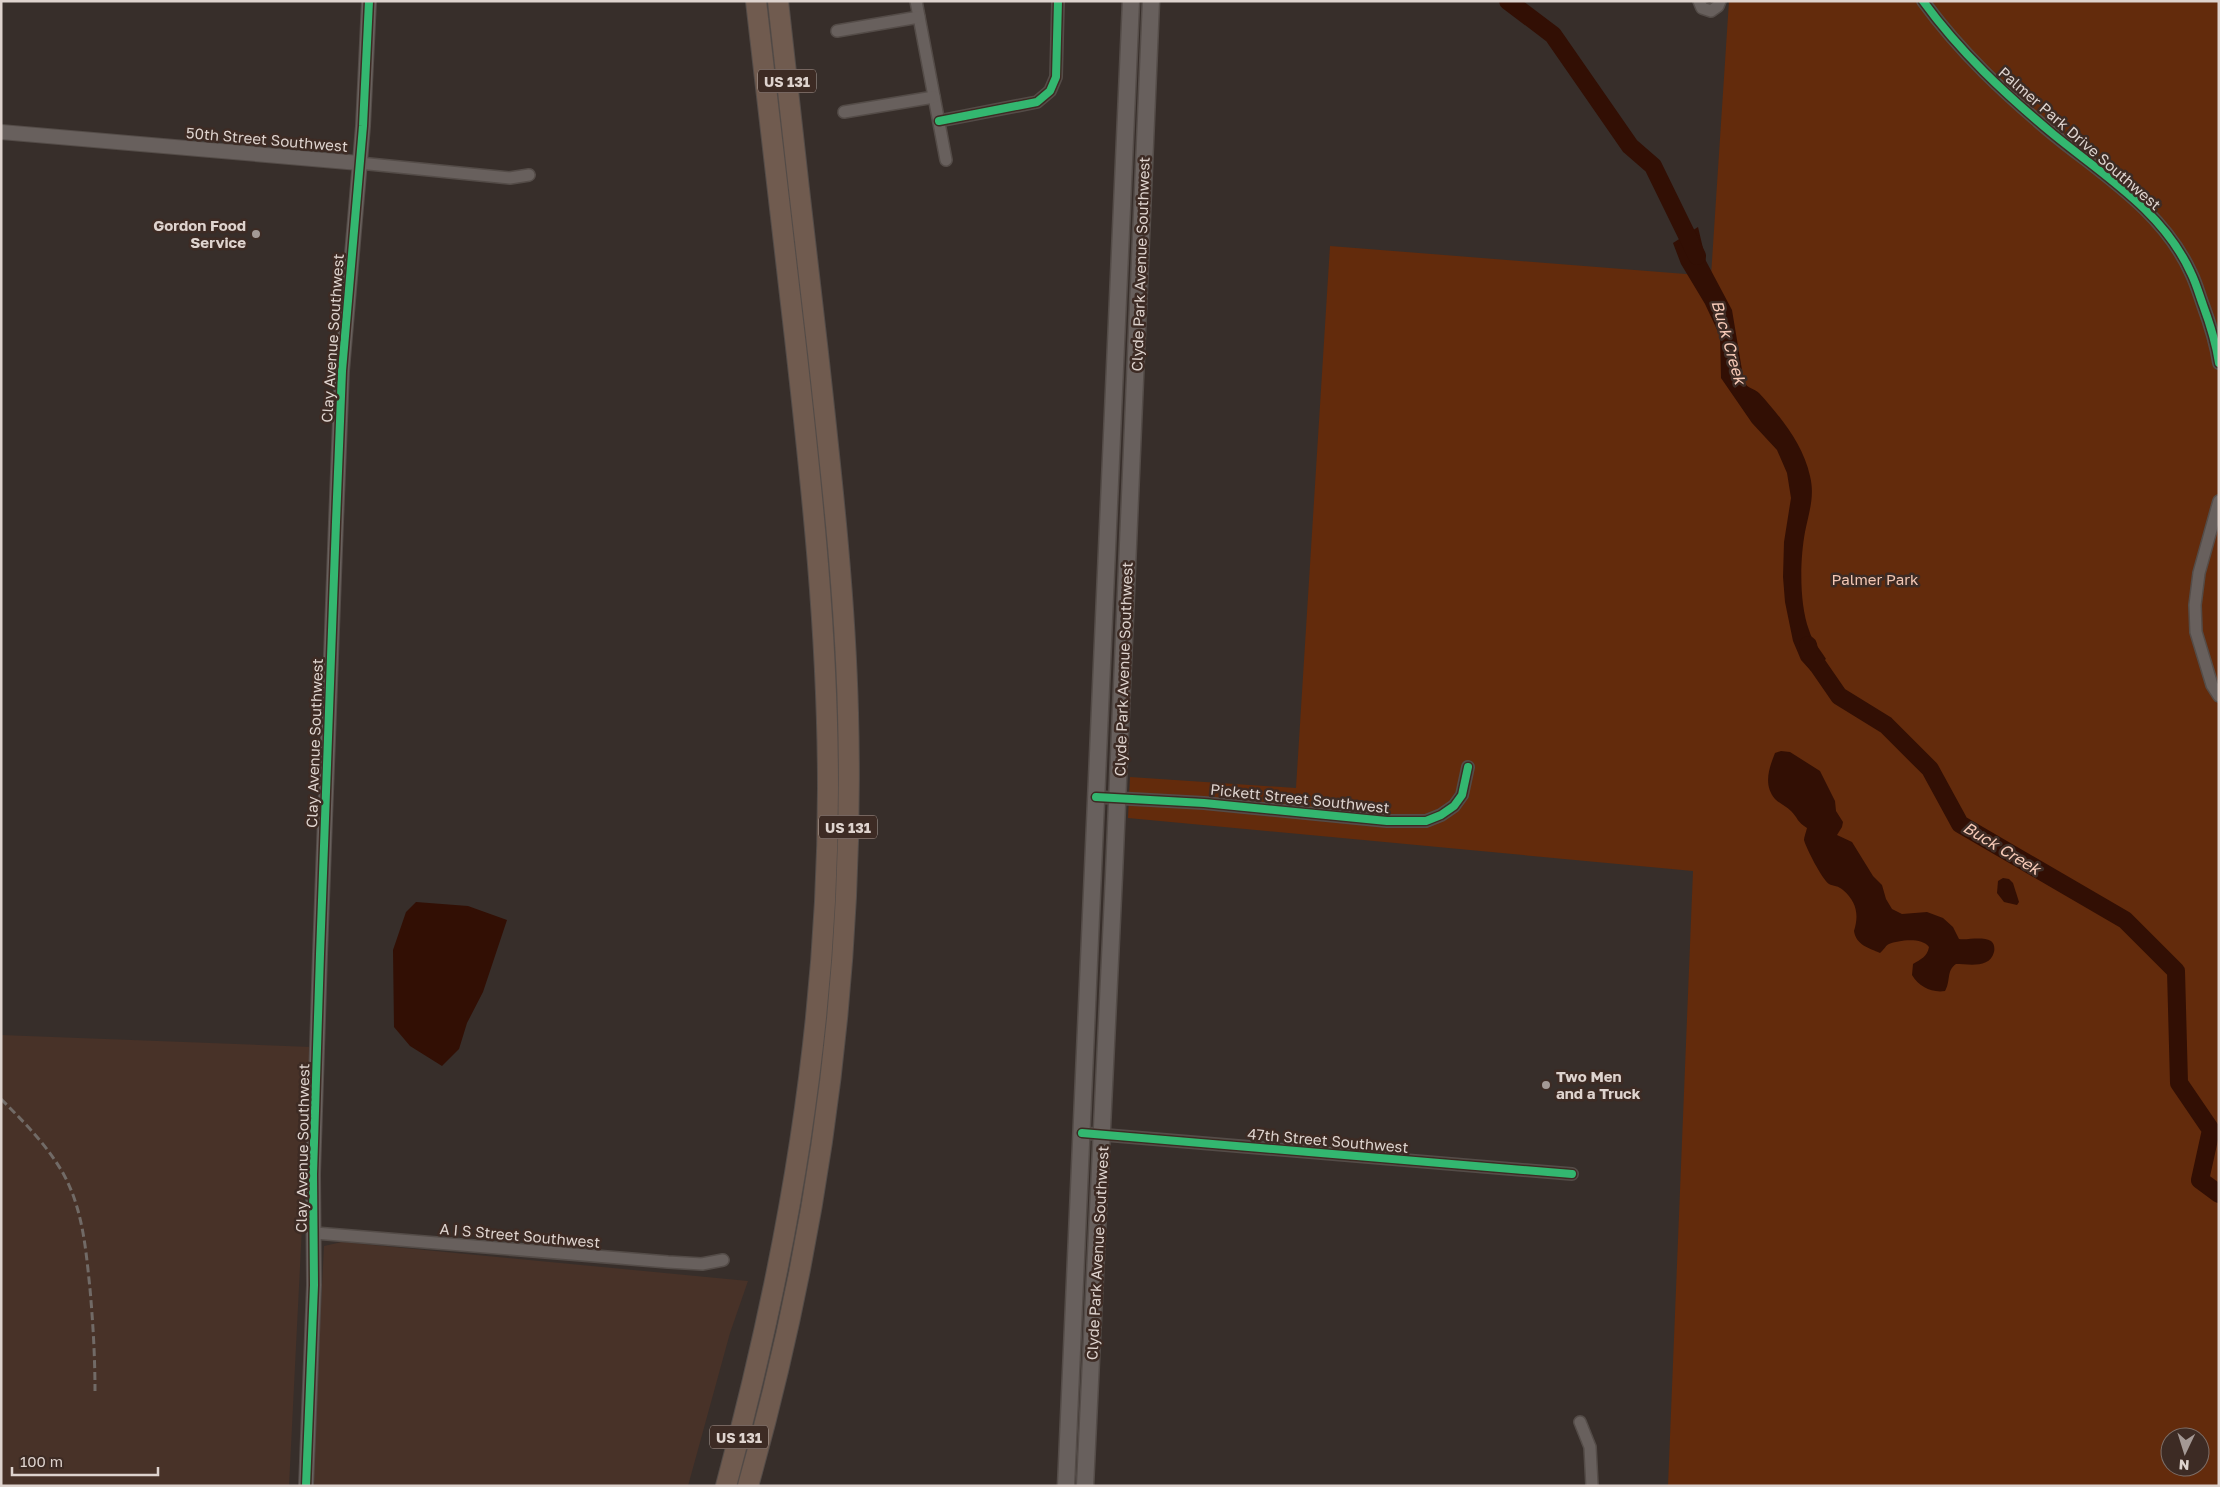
<svg xmlns="http://www.w3.org/2000/svg" width="2220" height="1487" font-family="'Golos Text',sans-serif">
<rect width="100%" height="100%" fill="#372e2a"/>
<g fill="#483228">
<path d="M1 1035 311 1047 289 1486H1Z"/>
<path d="M342 1242 748 1281 730 1333 688 1486H312L324 1246Z"/>
</g>
<path fill="#632b0c" fill-rule="evenodd" d="M1729 1H2219V1486H1668L1693 871 1128 818 1130 777 1296 788 1330 246 1711 276ZM2170 1437H2200V1467H2170Z"/>
<g fill="#320f04">
<path d="M1698 227 1706 261 1732 310 1744 382C1748 389 1754 388 1759 393 1780 416 1803 444 1810 476 1815 496 1809 512 1805 532 1800 559 1799 603 1809 630 1812 641 1820 649 1826 659L1811 671 1801 660 1793 641 1785 602 1783 577 1784 542 1791 498 1787 473 1777 450 1752 423 1721 378 1720 336 1705 304 1681 264 1673 243Z"/>
<path d="M1781 751 1790 752 1820 771 1835 801 1836 811 1843 822 1842 827 1837 835 1852 842 1873 876 1882 885 1886 899 1892 909 1902 914 1927 912 1943 918 1953 927 1959 939C1969 940 1982 936 1991 941 1994 943 1995 948 1994 952 1990 969 1968 964 1956 964 1946 971 1951 981 1945 991 1932 993 1919 987 1912 975L1913 964C1921 959 1927 957 1929 947 1922 937 1899 940 1889 944 1885 946 1884 950 1880 953 1869 948 1856 945 1854 931 1859 915 1857 902 1843 890 1839 886 1833 886 1829 884 1822 879 1806 848 1804 840 1804 837 1806 832 1807 828 1797 822 1798 818 1791 811 1786 806 1780 804 1775 799 1763 785 1769 768 1775 753Z"/>
<path d="M2003 878 2009 879 2013 883 2019 902 2017 905 2004 902 1997 893 1998 881Z"/>
<path d="M416 902 468 906 507 920 483 992 467 1023 459 1049 442 1066 410 1046 394 1027 393 950 406 912Z"/>
</g>
<g fill="none" stroke-linecap="round" stroke-linejoin="round">
<g stroke="#320f04" stroke-width="18">
<path d="M1508 1 1553 35 1630 146 1653 166 1697 256"/>
<path d="M1808 645 1810 654 1839 696 1886 725 1930 769 1960 824 2125 920 2176 971 2179 1083 2211 1130 2200 1180 2219 1194"/>
</g>
<defs>
<g id="minor">
<path d="M916 1 946 160"/>
<path d="M1699 1 1702 8 1711 11 1718 6 1720 1"/>
<path d="M1923 1C1960 52 2005 94 2053 134 2103 175 2163 211 2191 273 2196 283 2199 294 2203 305 2210 324 2216 343 2219 363"/>
<path d="M837 31 919 17"/>
<path d="M844 112 934 97"/>
<path d="M939 121 1037 102 1050 91 1056 77 1058 1"/>
<path d="M359 163 510 178 529 175"/>
<path d="M2219 501 2199 573 2195 605 2196 632 2212 685 2219 696"/>
<path d="M1096 797 1204 803 1387 821H1426L1441 815 1454 806 1462 795 1468 767"/>
<path d="M1082 1133 1572 1174"/>
<path d="M315 1233 668 1262 702 1264 723 1260"/>
<path d="M1580 1422 1590 1447 1592 1486"/>
</g>
<g id="tertiary">
<path d="M1 132 359 163"/>
<path d="M306 1486 314 1285 313 1174 320 954 336 522 342 371 363 126 369 1"/>
</g>
<g id="secondary">
<path d="M1066 1486 1131 1"/>
<path d="M1085 1486 1114 875 1151 1"/>
</g>
<g id="motorway">
<path d="M726 1486C788 1256 828 1027 828 788 828 637 812 488 795 338 782 226 769 113 756 1"/>
<path d="M748 1486C819 1234 855 974 848 713 845 592 831 472 818 353 804 236 791 118 778 1"/>
</g>
</defs>
<use href="#minor" stroke="#544c48" stroke-width="14"/>
<use href="#tertiary" stroke="#544c48" stroke-width="16"/>
<use href="#secondary" stroke="#544c48" stroke-width="19"/>
<use href="#motorway" stroke="#544c48" stroke-width="22"/>
<use href="#minor" stroke="#68605d" stroke-width="11"/>
<use href="#tertiary" stroke="#68605d" stroke-width="14"/>
<use href="#secondary" stroke="#68605d" stroke-width="16"/>
<use href="#motorway" stroke="#705b4f" stroke-width="20"/>
<path stroke="#716a66" stroke-width="3" stroke-dasharray="8 4" stroke-linecap="butt" d="M1 1099C24 1122 48 1146 64 1175 83 1210 86 1251 90 1289 93 1323 95 1357 95 1391"/>
<defs>
<g id="cycleway">
<path d="M1923 1C1960 52 2005 94 2053 134 2103 175 2163 211 2191 273 2196 283 2199 294 2203 305 2210 324 2216 343 2219 363"/>
<path d="M939 121 1037 102 1050 91 1056 77 1058 1"/>
<path d="M1096 797 1204 803 1387 821H1426L1441 815 1454 806 1462 795 1468 767"/>
<path d="M1082 1133 1572 1174"/>
<path d="M306 1486 314 1285 313 1174 320 954 336 522 342 371 363 126 369 1"/>
</g>
</defs>
<use href="#cycleway" stroke="#3d2b24" stroke-width="11"/>
<use href="#cycleway" stroke="#33b770" stroke-width="8"/>
</g>
<g fill="#a49995" stroke="#3d2b24" stroke-width="2">
<circle cx="256" cy="234" r="5"/>
<circle cx="1546" cy="1085" r="5"/>
</g>
<g text-anchor="middle" dominant-baseline="central" stroke-width="5" stroke-linejoin="round" paint-order="stroke">
<g fill="#3d2b24" stroke="#aea19b" stroke-width="1">
<rect x="758" y="69.5" width="58" height="23" rx="4"/>
<rect x="819" y="815.5" width="58" height="23" rx="4"/>
<rect x="710" y="1425.5" width="58" height="23" rx="4"/>
</g>
<g font-size="14" font-weight="bold" fill="#ded3ce">
<text x="787" y="81">US 131</text>
<text x="848" y="827">US 131</text>
<text x="739" y="1437">US 131</text>
</g>
<g font-size="15" fill="#ded3ce" stroke="#3d2b24">
<text transform="translate(2080 138) rotate(41)">Palmer Park Drive Southwest</text>
<text transform="translate(267 139) rotate(5)">50th Street Southwest</text>
<text transform="translate(1140 264) rotate(-88)">Clyde Park Avenue Southwest</text>
<text transform="translate(332 338) rotate(-86)">Clay Avenue Southwest</text>
<text transform="translate(1123 669) rotate(-88)">Clyde Park Avenue Southwest</text>
<text transform="translate(314 743) rotate(-88)">Clay Avenue Southwest</text>
<text transform="translate(1300 798) rotate(6)">Pickett Street Southwest</text>
<text transform="translate(1328 1140) rotate(5)">47th Street Southwest</text>
<text transform="translate(302 1148) rotate(-89)">Clay Avenue Southwest</text>
<text transform="translate(520 1235) rotate(5)">A I S Street Southwest</text>
<text transform="translate(1097 1253) rotate(-87)">Clyde Park Avenue Southwest</text>
</g>
<g font-size="15" font-weight="bold" fill="#ded3ce" stroke="#3d2b24" text-anchor="end">
<text x="246" y="225">Gordon Food<tspan x="246" dy="17">Service</tspan></text>
<text x="1556" y="1076" text-anchor="start">Two Men<tspan x="1556" dy="17">and a Truck</tspan></text>
</g>
<g font-size="15" fill="#f3c7b4" stroke="#3d2b24">
<text x="1875" y="579">Palmer Park</text>
</g>
<g font-size="16" font-style="italic" fill="#f7cab7" stroke="#3d2b24">
<text transform="translate(1729 342) rotate(74)">Buck Creek</text>
<text transform="translate(2002 848) rotate(31)">Buck Creek</text>
</g>
</g>
<rect width="2220" height="1487" fill="none" stroke="#ded3ce" stroke-width="5"/>
<g transform="translate(2185 1452) rotate(184)"><circle r="24" fill="#3d2b24" stroke="#7d6e68"/>
<path d="M0-4L9 19L0 12L-9 19Z" fill="#a49995"/>
<text y="-8" font-size="14" font-weight="bold" text-anchor="middle" fill="#ded3ce">N</text>
</g>
<path d="M12 1467v8h146v-8" fill="none" stroke="#ded3ce" stroke-width="2.5"/>
<text x="20" y="1467" font-size="15" fill="#ded3ce" stroke="#3d2b24" stroke-width="4" paint-order="stroke">100 m</text>
</svg>
